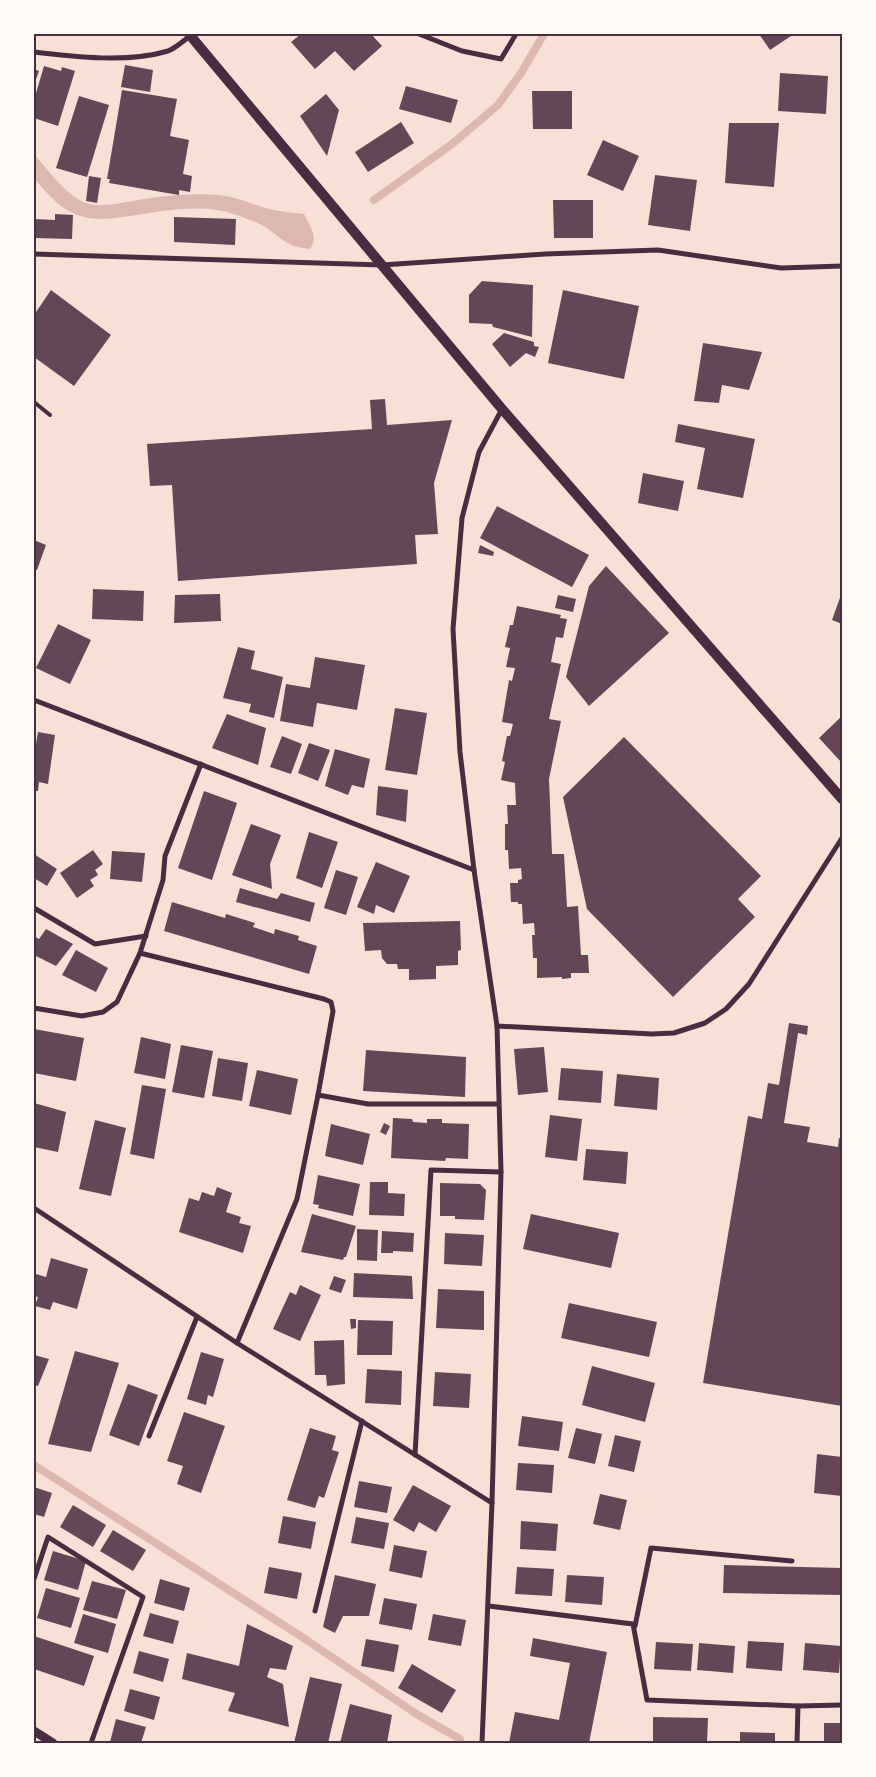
<svg xmlns="http://www.w3.org/2000/svg" width="876" height="1777" font-family="'Fira Sans Condensed',sans-serif">
<rect width="100%" height="100%" fill="#f7e1d7"/>
<path fill="#dcb8b0" d="M34 154C47 169 68 197 86 203 101 209 134 200 150 198 170 195 200 193 219 195 238 197 255 206 274 210 284 212 294 213 304 214 310 226 319 237 310 249 288 247 283 240 267 228 255 221 231 212 217 210 191 206 162 211 137 215 115 218 94 223 73 213 57 206 45 191 34 178Z"/>
<g fill="none" stroke-linecap="round" stroke-linejoin="round">
<g stroke="#dcb8b0" stroke-width="8">
<path d="M374 200 452 144 498 105 521 73 544 34"/>
<path d="M34 1465 299 1635 418 1715 460 1739V1743"/>
</g>
</g>
<g fill="#644757">
<path d="M301 34H371L382 46 354 71 335 51 315 69 291 42Z"/>
<path d="M759 34H794L770 50Z"/>
<path d="M125 65 153 70 150 92 121 87Z"/>
<path d="M44 66 61 71 62 67 75 71 58 126 34 118V100Z"/>
<path d="M34 69 39 71 34 85Z"/>
<path d="M780 73 828 76 826 114 778 111Z"/>
<path d="M406 86 458 100 451 123 399 109Z"/>
<path d="M122 90 177 99 170 136 189 140 183 174 192 176 190 192 179 190V195L109 183 110 179H107Z"/>
<path d="M532 91H572V129H533Z"/>
<path d="M326 94 339 110 327 156 300 116Z"/>
<path d="M79 96 109 105 87 177 56 168Z"/>
<path d="M401 122 414 143 368 172 355 152Z"/>
<path d="M729 123H779L774 187 725 183Z"/>
<path d="M603 140 639 156 623 191 587 175Z"/>
<path d="M655 175 697 180 690 231 648 225Z"/>
<path d="M89 176 101 178 97 203 86 201Z"/>
<path d="M553 200H593V238H554Z"/>
<path d="M55 214 73 215 72 239 34 238V219L55 220Z"/>
<path d="M174 217 236 219 235 245 174 242Z"/>
<path d="M482 281 533 285 532 337 493 327 492 324 469 323V295Z"/>
<path d="M51 290 111 335 74 386 34 357V315Z"/>
<path d="M563 290 639 306 624 379 548 363Z"/>
<path d="M504 333 534 342V346L539 347 535 357 526 353 510 367 492 344Z"/>
<path d="M703 343 762 352 749 390 722 385 719 403 694 401Z"/>
<path d="M385 399 387 425 452 420 434 483 438 534 415 535 417 564 178 581 172 485 150 486 147 444 372 429 370 400Z"/>
<path d="M678 424 755 439 743 498 697 489 705 448 675 442Z"/>
<path d="M643 473 684 481 678 511 638 503Z"/>
<path d="M497 506 589 555 572 587 480 538Z"/>
<path d="M34 540 46 545 37 570 34 569Z"/>
<path d="M480 545 494 552 493 556 478 553Z"/>
<path d="M606 566 669 633 589 706 566 677 589 586Z"/>
<path d="M93 589 144 591 143 621 92 619Z"/>
<path d="M842 592V624L832 620Z"/>
<path d="M220 594 221 621 174 623 175 595Z"/>
<path d="M558 595 576 599 573 612 555 608Z"/>
<path d="M517 606 561 615 560 618 567 619 563 638 556 637 551 662 561 664 549 719 561 721 549 779 552 854H564L567 907 578 906 581 955H588L589 973H571V978L562 979V977L537 978V958H533L532 935H535L534 923 523 924 522 904H518V902H511L510 883H518V880L522 879 521 868 509 869 508 850H505V824H508L507 805H516L515 783 501 780 505 762 502 761 507 736H510L513 724 502 722 509 680 512 681 515 668 506 667 510 648 505 647 510 625H513Z"/>
<path d="M58 624 91 640 70 684 36 668Z"/>
<path d="M238 647 255 651 251 669 283 677 274 718 249 712 251 704 223 698Z"/>
<path d="M315 657 365 665 357 710 317 703 313 727 280 721 286 684 310 688Z"/>
<path d="M395 708 427 713 417 775 385 770Z"/>
<path d="M227 714 266 728 258 765 212 748Z"/>
<path d="M842 716V763L819 738Z"/>
<path d="M38 732 55 735 48 784 39 782 38 791H34V743L36 744Z"/>
<path d="M282 736 302 744 291 774 270 767Z"/>
<path d="M624 737 761 876 738 899 755 917 673 997 587 909 563 797Z"/>
<path d="M309 743 330 750 318 781 298 773Z"/>
<path d="M335 749 370 759 364 788 352 785 348 795 325 786Z"/>
<path d="M378 786 408 790 406 822 376 815Z"/>
<path d="M204 791 237 803 212 880 178 868Z"/>
<path d="M251 824 281 835 270 864 272 889 232 875Z"/>
<path d="M309 832 338 842 322 888 296 878Z"/>
<path d="M93 850 103 864 95 870 98 875 90 880 94 886 77 898 60 873Z"/>
<path d="M112 851 145 853 142 882 110 879Z"/>
<path d="M34 854 57 869 47 886 34 878Z"/>
<path d="M376 862 410 876 394 913 376 905 374 914 357 907Z"/>
<path d="M336 870 358 877 346 915 324 908Z"/>
<path d="M240 888 277 899 281 893 315 903 310 922 236 902Z"/>
<path d="M172 902 225 918 226 914 255 923 253 927 274 934 275 929 299 936 298 940 317 946 309 974 164 931Z"/>
<path d="M460 921 461 950 458 951V965L436 966V979L409 980V969H398L397 964H387L382 958 381 950 365 951 363 923Z"/>
<path d="M46 929 73 944 56 966 34 955V936L39 939Z"/>
<path d="M76 950 108 968 96 992 62 975Z"/>
<path d="M789 1023 808 1026 807 1035 798 1033 784 1123 810 1127 807 1142 838 1147 839 1138 842 1139V1406L703 1383 748 1116 762 1119 768 1083 779 1085Z"/>
<path d="M34 1029 84 1038 76 1081 34 1073Z"/>
<path d="M141 1037 171 1044 165 1079 134 1073Z"/>
<path d="M181 1045 213 1051 204 1098 172 1092Z"/>
<path d="M544 1047 548 1092 518 1095 514 1049Z"/>
<path d="M366 1050 466 1057 465 1097 363 1091Z"/>
<path d="M218 1058 248 1063 242 1101 212 1096Z"/>
<path d="M561 1068 603 1071 601 1103 558 1100Z"/>
<path d="M257 1070 298 1079 291 1115 249 1106Z"/>
<path d="M617 1074 659 1078 657 1110 614 1106Z"/>
<path d="M142 1085 166 1089 154 1159 130 1154Z"/>
<path d="M34 1103 66 1112 58 1152 34 1147Z"/>
<path d="M550 1115 582 1119 577 1161 545 1157Z"/>
<path d="M393 1118 412 1119 413 1122 427 1123V1119H442V1123L469 1124 468 1159 446 1158 445 1161 391 1158Z"/>
<path d="M95 1120 126 1128 111 1196 79 1189Z"/>
<path d="M384 1123 390 1126 386 1135 380 1132Z"/>
<path d="M331 1124 370 1134 363 1165 325 1156Z"/>
<path d="M586 1149 628 1152 626 1184 583 1180Z"/>
<path d="M318 1175 360 1184 353 1216 318 1208 319 1205 313 1204Z"/>
<path d="M370 1182H388V1193L405 1194 404 1216 369 1215Z"/>
<path d="M440 1183 480 1184 486 1190 484 1220 455 1219V1216H440Z"/>
<path d="M217 1187 232 1193 226 1212 241 1217 239 1223 251 1226 243 1253 179 1232 189 1198 199 1201 202 1192 214 1196Z"/>
<path d="M312 1214 356 1226 346 1257H344L343 1260 301 1252Z"/>
<path d="M531 1214 619 1233 611 1268 523 1249Z"/>
<path d="M357 1229 378 1230 377 1261 357 1260Z"/>
<path d="M382 1231 414 1233 413 1252 393 1251V1253H381Z"/>
<path d="M445 1233 484 1235 482 1266 444 1264Z"/>
<path d="M51 1258 88 1269 77 1309 53 1302 50 1310 35 1306 38 1297 34 1296V1283L36 1274 46 1277Z"/>
<path d="M354 1273 412 1276 413 1299 353 1297Z"/>
<path d="M334 1276 346 1280 341 1293 329 1289Z"/>
<path d="M300 1285 321 1295 300 1341 273 1329 290 1292 296 1295Z"/>
<path d="M438 1289 484 1291V1330L436 1328Z"/>
<path d="M569 1303 657 1322 649 1357 561 1338Z"/>
<path d="M350 1319H356V1328L351 1329Z"/>
<path d="M358 1320 393 1321 392 1355H357Z"/>
<path d="M344 1340 345 1384 327 1386 326 1375H315L314 1341Z"/>
<path d="M75 1351 119 1363 91 1452 48 1444Z"/>
<path d="M201 1352 224 1359 213 1397 208 1395 206 1405 187 1399Z"/>
<path d="M34 1355 49 1359 38 1386 34 1385Z"/>
<path d="M592 1366 655 1383 645 1422 582 1405Z"/>
<path d="M367 1369 402 1371 401 1405 365 1403Z"/>
<path d="M435 1372 471 1374 469 1408 433 1406Z"/>
<path d="M128 1384 158 1395 139 1446 109 1435Z"/>
<path d="M184 1412 225 1426 201 1493 177 1484 183 1466 167 1461Z"/>
<path d="M522 1416 563 1422 559 1451 518 1446Z"/>
<path d="M310 1428 336 1436 332 1450 339 1452 324 1498 319 1496 315 1508 287 1500Z"/>
<path d="M576 1428 602 1434 595 1464 568 1458Z"/>
<path d="M615 1435 641 1441 634 1472 608 1466Z"/>
<path d="M817 1454 842 1457V1496L814 1493Z"/>
<path d="M518 1463 554 1465 552 1493 516 1490Z"/>
<path d="M359 1481 392 1487 387 1513 354 1507Z"/>
<path d="M413 1485 451 1506 436 1532 419 1522 414 1532 393 1520Z"/>
<path d="M34 1487 52 1493 44 1517 34 1514Z"/>
<path d="M600 1494 627 1500 620 1530 593 1524Z"/>
<path d="M73 1505 106 1525 93 1547 60 1527Z"/>
<path d="M283 1516 316 1522 311 1549 278 1543Z"/>
<path d="M356 1517 389 1523 384 1549 351 1543Z"/>
<path d="M521 1521 558 1524 556 1551 520 1549Z"/>
<path d="M113 1530 146 1550 133 1571 100 1551Z"/>
<path d="M394 1545 427 1551 422 1578 389 1571Z"/>
<path d="M53 1551 86 1561 78 1590 44 1580Z"/>
<path d="M724 1565 842 1568V1595L723 1593Z"/>
<path d="M269 1567 302 1573 297 1599 264 1593Z"/>
<path d="M517 1567 554 1569 552 1596 515 1594Z"/>
<path d="M335 1575 376 1584 369 1616H343L335 1633 323 1627Z"/>
<path d="M567 1575 604 1577 602 1605 565 1602Z"/>
<path d="M160 1579 190 1588 184 1611 154 1603Z"/>
<path d="M92 1581 126 1590 117 1619 83 1610Z"/>
<path d="M46 1588 80 1598 71 1628 37 1618Z"/>
<path d="M384 1598 417 1604 412 1630 379 1624Z"/>
<path d="M150 1613 179 1621 173 1644 143 1636Z"/>
<path d="M83 1614 116 1624 108 1653 74 1643Z"/>
<path d="M433 1614 466 1620 461 1646 428 1640Z"/>
<path d="M247 1624 293 1646 286 1670 270 1668 267 1677 283 1684 289 1727 228 1711 235 1693 182 1679 187 1653 239 1666Z"/>
<path d="M34 1636 94 1656 84 1686 34 1669Z"/>
<path d="M533 1638 607 1652 589 1743H509L515 1712 559 1720 570 1663 530 1656Z"/>
<path d="M366 1639 399 1645 394 1672 361 1666Z"/>
<path d="M748 1641 784 1643 782 1671 746 1668Z"/>
<path d="M656 1642 693 1644 691 1671 654 1669Z"/>
<path d="M699 1643 735 1646 733 1673 697 1670Z"/>
<path d="M805 1643 841 1646 839 1673 803 1670Z"/>
<path d="M139 1651 169 1659 163 1682 133 1673Z"/>
<path d="M412 1664 456 1690 442 1713 398 1688Z"/>
<path d="M310 1677 342 1684 328 1743H294Z"/>
<path d="M130 1689 160 1697 154 1720 124 1711Z"/>
<path d="M350 1704 392 1715 387 1743H340Z"/>
<path d="M653 1717 708 1718 707 1743H653Z"/>
<path d="M116 1719 146 1727 141 1743 110 1742Z"/>
<rect x="824" y="1723" width="18" height="20"/>
<path d="M740 1732 775 1733V1743H740Z"/>
</g>
<g fill="none" stroke-linecap="round" stroke-linejoin="round">
<path stroke="#4a2c40" stroke-width="4" d="M34 402 50 415"/>
<g stroke="#4a2c40" stroke-width="5">
<path d="M419 34 462 51 501 59 516 34"/>
<path d="M34 52C75 57 128 63 168 51 176 48 183 41 190 36"/>
<path d="M34 254 382 265 545 254 658 250 781 268 842 266"/>
<path d="M34 700 474 870"/>
<path d="M34 908 95 944 146 936"/>
<path d="M140 953 324 999 331 1002 333 1011 318 1095"/>
<path d="M34 1008 82 1016 103 1012 117 1002 140 953 163 880 165 856 201 764"/>
<path d="M497 1026 652 1034 674 1033 705 1023 726 1009 749 984 842 838"/>
<path d="M34 1208 237 1343 492 1503"/>
<path d="M237 1343 297 1199 318 1095 368 1104H498"/>
<path d="M149 1436 197 1317"/>
<path d="M415 1455 431 1170 501 1172"/>
<path d="M34 1579 48 1537 143 1597 91 1743"/>
<path d="M489 1606 633 1624 647 1700 798 1706 842 1705"/>
<path d="M315 1611 362 1421"/>
<path d="M635 1626 651 1548 792 1561"/>
<path d="M482 1743 492 1503 501 1172 497 1026 474 870 460 752 453 629 462 518 479 452 502 409"/>
<path d="M797 1743 798 1706"/>
</g>
<path stroke="#4a2c40" stroke-width="9" d="M34 1731 53 1743"/>
<path stroke="#4a2c40" stroke-width="10" d="M189 34 502 409 842 799"/>
</g>
<rect width="876" height="1777" fill="none" stroke="#fffaf5" stroke-width="70"/>
<rect x="35" y="35" width="806" height="1707" fill="none" stroke="#4a2c40" stroke-width="2"/>
</svg>
